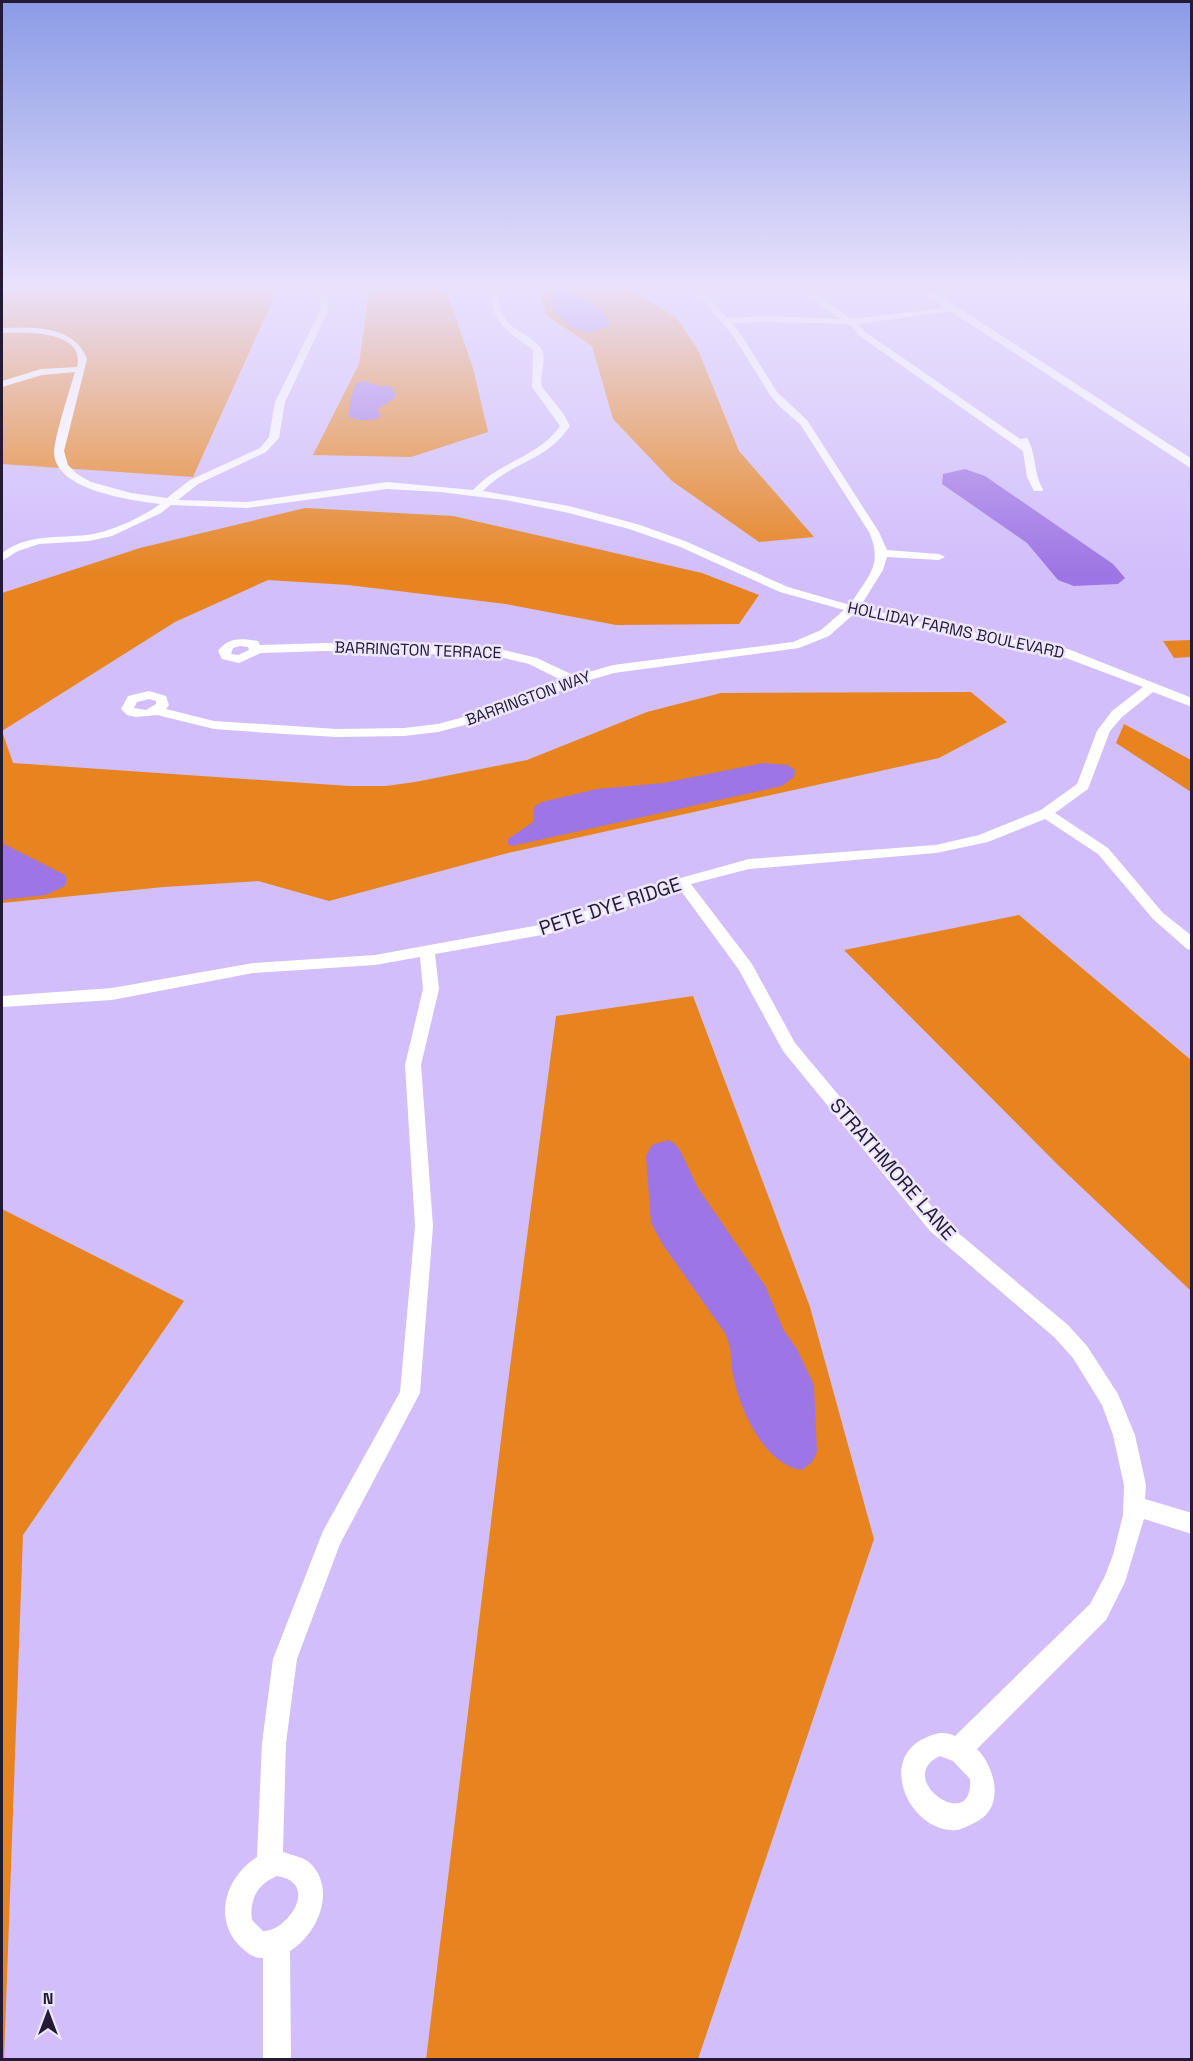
<svg xmlns="http://www.w3.org/2000/svg" width="1193" height="2061" font-family="'Space Grotesk',sans-serif">
<rect width="100%" height="100%" fill="#d1befb"/>
<g fill="#e78420">
<path d="M2 284H280L193 477 2 464Z"/>
<path d="M370 284H444L473 368 488 432 411 457 313 455 359 364Z"/>
<path d="M551 284H622L676 317 698 350 739 451 814 537 759 542 672 481 613 419 592 346 546 315 540 287Z"/>
<path d="M305 508 453 516 702 573 759 595 739 624 616 625 506 604 348 585 268 580 175 622 2 731 13 763 349 786H386L415 782 527 760 647 712 721 693 971 692 1007 722 939 758 508 853 329 901 258 881 164 887 2 903V593L140 548Z"/>
<path d="M1191 640V657L1174 658 1163 641Z"/>
<path d="M1124 724 1191 760V792L1116 743Z"/>
<path d="M1019 915 1191 1060V1291L1059 1166 844 950Z"/>
<path d="M693 996 810 1307 874 1539 698 2059 426 2060 507 1390 556 1016Z"/>
<path d="M2 1209 184 1301 23 1535 4 2060 2 2059Z"/>
</g>
<g fill="#9e75e4">
<path d="M557 292C572 290 610 310 610 326L589 333 574 329 555 313 550 299Z"/>
<path d="M364 381 379 386H391L396 394C395 402 382 403 377 411L382 416C371 422 359 421 348 417L351 397 356 383Z"/>
<path d="M965 469 985 476 1113 564 1125 578 1118 584 1074 586 1058 580 1027 543 942 484 943 474Z"/>
<path d="M763 763 788 765 795 770 794 777 782 786 512 846 508 844V839L533 822 534 807 542 802 597 789 663 783Z"/>
<path d="M2 843 65 875 67 879 65 886 46 895 2 900Z"/>
<path d="M668 1140 674 1143 680 1150 698 1188 766 1287 783 1329 797 1349 814 1385 817 1452 812 1462 802 1470C763 1465 737 1404 732 1369 730 1354 732 1348 725 1333L663 1245 651 1223 646 1156 652 1145Z"/>
</g>
<g fill="none" stroke-linecap="round" stroke-linejoin="round">
<path fill="#fff" fill-rule="evenodd" d="M317 284H325L329 309 285 402 279 438 266 452 198 484 178 500 247 502 387 482 473 490C498 462 539 457 560 426L532 387 533 350C507 331 491 323 490 288L493 284H501C497 290 498 296 499 302 504 334 532 331 542 350 547 361 539 375 542 387L563 413 570 426C546 462 510 462 483 491L569 506 637 524 685 541 788 587 850 605C867 577 884 565 869 532L800 424 779 406 770 395 734 337 689 284H698L727 318 768 316 840 319 791 284H801L851 319 955 307V311H952L858 324 864 331 1020 439 1027 438C1037 454 1033 473 1043 489L1042 491H1034L1027 477 1023 451 857 334 856 330 848 324 768 322 732 323 742 336 777 392 807 420 879 532 887 550 939 554 945 557 939 560 887 557 883 570 860 607 938 626 1068 649 1192 698V707L1153 692 1122 717 1110 731 1088 789 1055 813 1108 848 1163 913 1192 936V950L1187 949 1153 919 1098 854 1045 819 988 842 936 853 749 869 691 884 752 964 795 1043 944 1221 1068 1325 1087 1346 1118 1394 1135 1435 1146 1485 1145 1499 1192 1513V1534L1144 1519 1125 1582 1106 1620 977 1749C995 1767 1005 1806 978 1821 972 1824 963 1829 957 1830 911 1834 876 1760 925 1738 937 1733 943 1731 955 1736L1090 1604 1105 1576 1113 1555 1123 1515 1124 1485 1113 1435 1102 1405 1073 1358 1054 1337 930 1231 783 1051 739 970 679 888 553 933 435 954 439 989 421 1065 433 1226 420 1393 340 1544 297 1659 286 1743 283 1852C291 1855 304 1857 310 1863 337 1889 318 1934 290 1951L291 2060H263V1958C254 1958 248 1954 242 1948 212 1921 225 1877 257 1857L262 1743 273 1659 323 1531 400 1392 415 1226 405 1065 423 989 420 957 375 965 253 973 112 1000 2 1007V996L112 988 253 963 375 955 550 923 677 879 749 859 936 845 979 835 1041 810 1077 784 1097 731 1112 711 1143 687 1050 652 938 633 855 613 829 636 799 648 614 673 580 683 492 718 438 732 404 736 337 737 268 733 214 729 157 715 136 717 127 715 121 709 128 696 149 691 166 696 169 705 166 709 214 721 337 729 404 728 438 724 482 712 563 681 529 664 496 656 326 651 261 653 239 663 222 659 218 651C228 637 242 638 258 641L260 645 326 643 496 648 537 658 575 676 613 665 793 642 821 630 844 610 780 592 678 546 629 529 569 513 505 500 440 492 387 489 247 508 171 505 161 513 112 536 89 541 39 544 18 551 2 561V553C27 534 57 538 87 535 108 533 143 517 160 504 131 500 56 491 54 453 54 438 70 389 75 372L42 375 2 387V381L41 369 77 367C86 330 24 332 2 333V328C33 327 74 325 87 359L64 451 68 465 77 474 91 482 131 493 167 498 190 480 260 448 269 437 275 402 321 309ZM240 646 248 647 249 650 238 655 231 654 233 648ZM149 699 156 701V704L146 710 134 708 137 702ZM940 1756 953 1761 970 1779C974 1836 892 1778 940 1756ZM277 1876C281 1877 287 1878 291 1881 312 1896 283 1932 263 1931L252 1920C249 1899 258 1884 277 1876Z"/>
<path fill="#fff" fill-rule="evenodd" d="M909 284H922L1192 459V469Z"/>
</g>
<linearGradient id="sky" x2="0" y2="1"><stop stop-color="#8a9be6"/><stop offset="0.5" stop-color="#eae2fd"/><stop offset="1" stop-color="#eae2fd" stop-opacity="0"/></linearGradient>
<rect width="1193" height="573" fill="url(#sky)"/>
<g text-anchor="middle" dominant-baseline="central" stroke-width="5" stroke-linejoin="round" paint-order="stroke">
<g font-size="16" fill="#241a36" stroke="#ede6fe">
<text transform="translate(956 630) rotate(12)">HOLLIDAY FARMS BOULEVARD</text>
<text transform="translate(418 650) rotate(2)">BARRINGTON TERRACE</text>
<text transform="translate(528 698) rotate(-20)">BARRINGTON WAY</text>
</g>
<g font-size="20" fill="#241a36" stroke="#ede6fe">
<text transform="translate(610 906) rotate(-18)">PETE DYE RIDGE</text>
<text transform="translate(893 1169) rotate(49)">STRATHMORE LANE</text>
</g>
</g>
<rect width="1193" height="2061" fill="none" stroke="#241a36" stroke-width="6"/>
<g transform="translate(48 2013)" stroke="#ede6fe" stroke-width="4.5" paint-order="stroke">
<path d="M0-4.5L10 22L0 15L-10 22Z" fill="#241a36"/>
<text y="-9" font-size="16" font-weight="bold" text-anchor="middle" fill="#241a36">N</text>
</g>
</svg>
